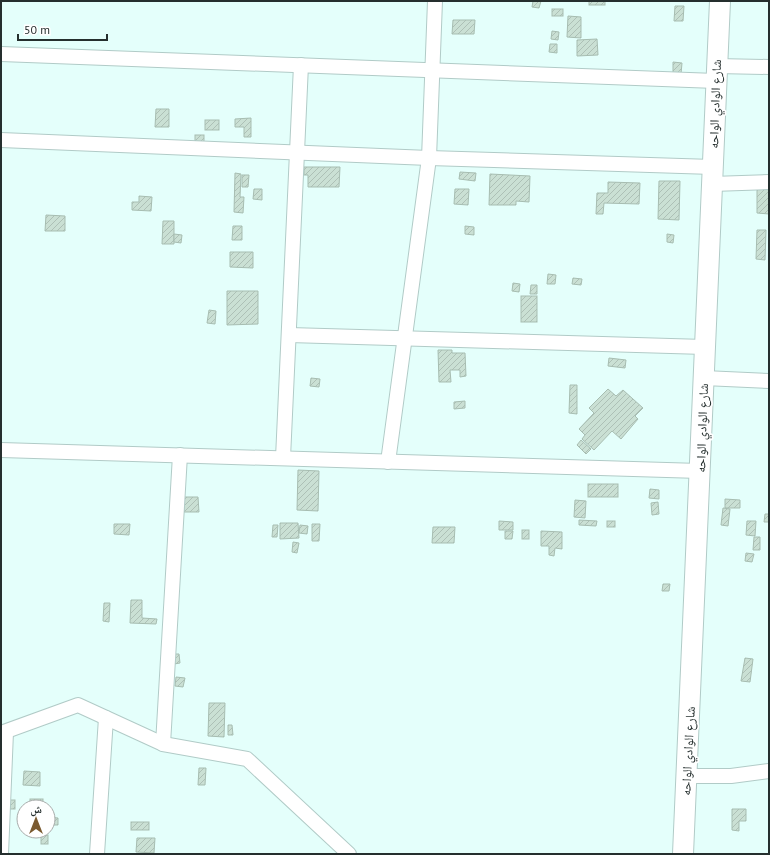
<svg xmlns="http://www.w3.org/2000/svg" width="770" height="855" font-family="'PT Sans','Noto Naskh Arabic',sans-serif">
<defs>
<pattern id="building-hatch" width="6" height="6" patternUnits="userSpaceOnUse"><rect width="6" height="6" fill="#cae0d4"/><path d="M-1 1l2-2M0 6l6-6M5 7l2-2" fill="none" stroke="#adc0b6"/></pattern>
</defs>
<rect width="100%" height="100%" fill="#e4fffb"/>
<g fill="url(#building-hatch)" stroke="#a7bdb1">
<path d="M533 1H541L539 8 532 7Z"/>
<rect x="589" y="1" width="16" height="4"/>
<path d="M675 6H684L683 21H674Z"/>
<rect x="552" y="9" width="11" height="7"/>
<path d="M568 16 581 17V38L567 37Z"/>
<path d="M453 20H475L474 34H452Z"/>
<path d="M552 31 559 32 558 40 551 39Z"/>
<path d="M597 39 598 55 577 56V40Z"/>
<path d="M550 44H557V53L549 52Z"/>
<path d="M673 62 682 63 681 74H673Z"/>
<path d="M156 109H169V127H155Z"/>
<path d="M251 118V137H244V127H235V119Z"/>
<rect x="205" y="120" width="14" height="10"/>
<rect x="195" y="135" width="9" height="7"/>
<path d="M304 167H340L339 187H308V175H304Z"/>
<path d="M460 172 476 173 475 181 459 179Z"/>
<path d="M235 173 241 174 240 197H244L243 213 234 212Z"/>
<path d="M490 174 530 176 529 202 516 201V205H489Z"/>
<path d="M242 175H249L248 187H242Z"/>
<path d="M757 176 769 177V214L757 213Z"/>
<path d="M659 181H680L679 220 658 219Z"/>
<path d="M608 182 640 183 639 204 604 203 603 214H596L597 193H608Z"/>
<path d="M254 189H262V200L253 199Z"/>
<path d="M455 189H469L468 205 454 204Z"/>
<path d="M139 196 152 197 151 211 132 210V202H139Z"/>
<path d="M46 215 65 216V231H45Z"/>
<path d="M163 221H174V244H162Z"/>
<path d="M233 226H242V240H232Z"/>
<path d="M465 226 474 227V235L465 234Z"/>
<path d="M757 230H766L765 260 756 259Z"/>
<path d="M174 234 182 235 181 243 174 242Z"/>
<path d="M667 234 674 235 673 243 667 242Z"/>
<path d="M230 252H253V268L230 267Z"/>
<path d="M548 274 556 275 555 284H547Z"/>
<path d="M573 278 582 279 581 285 572 284Z"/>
<path d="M513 283 520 284 519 292 512 291Z"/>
<path d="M531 285H537V294H530Z"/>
<path d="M227 291H258V324L227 325Z"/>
<rect x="521" y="296" width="16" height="26"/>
<path d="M209 310 216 311 215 324 207 323Z"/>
<path d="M438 350H452V353H465L466 376 460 377V370H450L451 382H439Z"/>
<path d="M609 358 626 360 625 368 608 366Z"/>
<path d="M311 378 320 379 319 387 310 386Z"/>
<path d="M570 385H577V414L569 413Z"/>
<path d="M608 389 616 396 623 390 643 408 635 416 638 419 621 439 612 431 594 450 582 439 585 435 579 429 594 413 589 408Z"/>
<path d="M465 401V408L454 409V402Z"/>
<path d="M581 440 591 449 586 454 577 445Z"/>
<path d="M298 470 319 471 318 511 297 510Z"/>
<rect x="588" y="484" width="30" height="13"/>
<path d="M650 489 659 490V499L649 498Z"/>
<path d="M183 497H198L199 512H184Z"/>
<path d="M725 499 740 500V508H725Z"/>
<path d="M575 500 586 501 585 518 574 517Z"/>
<path d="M658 502 659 514 652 515 651 503Z"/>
<path d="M723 508 730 509 728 526 721 525Z"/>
<path d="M765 514H769V522H764Z"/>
<path d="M579 520 597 521 596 526 579 525Z"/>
<path d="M499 521 513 522V530H499Z"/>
<rect x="607" y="521" width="8" height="6"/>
<path d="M747 521H756L755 536 746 535Z"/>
<path d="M280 523H298L299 538 280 539Z"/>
<path d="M114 524H130L129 535 114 534Z"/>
<path d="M312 524H320L319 541H312Z"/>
<path d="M273 525H278L277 537H272Z"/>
<path d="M300 525 308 526 307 534 299 533Z"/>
<path d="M433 527H455L454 543H432Z"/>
<rect x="522" y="530" width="7" height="9"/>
<path d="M505 531H513L512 539H505Z"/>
<path d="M541 531 562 532V549L555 548 554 556 549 555V546H541Z"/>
<path d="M754 537H760V550H753Z"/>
<path d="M293 542 299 543 297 553 292 552Z"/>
<path d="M746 553 754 554 752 562 745 561Z"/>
<path d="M663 584H670L669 591H662Z"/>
<path d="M131 600H142V618L157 619 156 624 130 623Z"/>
<path d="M104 603H110L109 622 103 621Z"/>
<path d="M174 654H179L180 663 174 664Z"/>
<path d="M745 658 753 659 750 682 741 681Z"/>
<path d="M176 677 185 678 183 687 175 686Z"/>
<path d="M209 703H225L224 737 208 736Z"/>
<path d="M228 725H232L233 735H228Z"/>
<path d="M199 768H206L205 785H198Z"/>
<path d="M24 771 40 772V786L23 785Z"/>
<rect x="30" y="799" width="13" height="8"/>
<rect x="7" y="800" width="8" height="9"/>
<path d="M732 809H746V821H739V831L732 830Z"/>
<path d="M48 817 58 818V825H48Z"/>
<rect x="131" y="822" width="18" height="8"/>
<rect x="41" y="835" width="7" height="9"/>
<path d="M137 838H155L154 853 136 852Z"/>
</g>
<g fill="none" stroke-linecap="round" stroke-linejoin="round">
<defs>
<g id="minor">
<path d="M1 54 716 81"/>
<path d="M716 66 769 67"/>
<path d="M1 140 429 158 713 167"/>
<path d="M712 184 769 182"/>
<path d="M289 335 705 347"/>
<path d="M704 378 769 381"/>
<path d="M1 450 700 471"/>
<path d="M283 458 301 65"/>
<path d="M388 462 429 158 435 1"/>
<path d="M1 733 78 705 163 744 247 759 349 854"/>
<path d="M163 744 180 455"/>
<path d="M687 776H731L769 771"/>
<path d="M1 854 6 732"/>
<path d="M97 854 106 718"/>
</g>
<path id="secondary" d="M683 854 720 1"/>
</defs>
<use href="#minor" stroke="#b1cbc7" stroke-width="16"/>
<use href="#secondary" stroke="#b1cbc7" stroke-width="22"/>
<use href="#minor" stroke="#fff" stroke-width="14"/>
<use href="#secondary" stroke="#fff" stroke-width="20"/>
</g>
<g text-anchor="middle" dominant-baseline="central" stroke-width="3.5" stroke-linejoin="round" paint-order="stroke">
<g font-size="13" fill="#252f2e" stroke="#fff">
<text transform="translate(715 104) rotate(-88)">شارع الوادي الواحه</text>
<text transform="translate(702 428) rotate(-88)">شارع الوادي الواحه</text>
<text transform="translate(688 751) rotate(-87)">شارع الوادي الواحه</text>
</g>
</g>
<rect width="770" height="855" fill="none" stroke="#252f2e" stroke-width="4"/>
<g transform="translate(36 819)"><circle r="19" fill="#ffffff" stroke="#a8acab"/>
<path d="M0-3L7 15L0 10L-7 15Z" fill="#7a5a30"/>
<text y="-6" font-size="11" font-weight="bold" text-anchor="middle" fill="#252f2e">ش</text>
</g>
<path d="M18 34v6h89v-6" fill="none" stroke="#252f2e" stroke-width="2"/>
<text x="24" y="34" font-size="12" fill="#252f2e" stroke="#ffffff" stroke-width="3" paint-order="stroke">50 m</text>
</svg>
